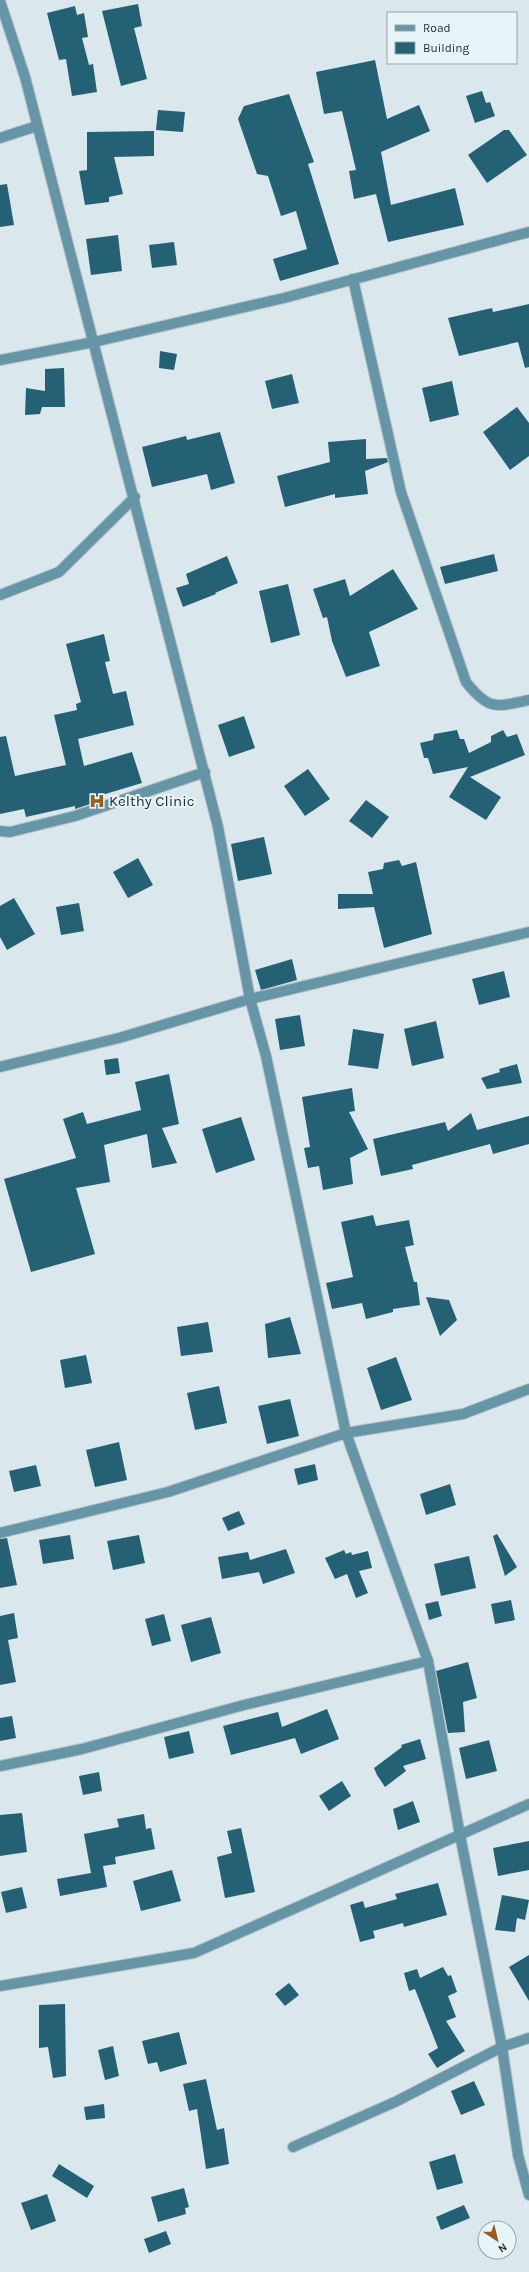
<svg xmlns="http://www.w3.org/2000/svg" width="529" height="2272" font-family="Karla,sans-serif">
<rect width="100%" height="100%" fill="#dae7ec"/>
<g fill="#256174">
<path d="M138 4 142 26 134 28 147 79 121 86 102 11Z"/>
<path d="M75 6 77 15 84 13 88 37 82 38 89 65 93 64 97 92 72 96 66 59 59 60 47 13Z"/>
<path d="M375 60 387 119 419 105 430 131 381 152 391 205 455 188 464 225 388 242 376 194 354 199 349 171 356 170 342 111 324 114 316 72Z"/>
<path d="M482 91 486 103 490 102 495 116 475 123 466 96Z"/>
<path d="M289 94 314 162 308 164 339 264 280 281 273 259 307 249 296 211 281 216 268 176 257 174 238 119 244 106Z"/>
<path d="M158 110 185 112 183 132 156 130Z"/>
<path d="M504 130H509L527 155 487 183 468 155Z"/>
<path d="M154 131V156L114 157 123 194 109 197V202L85 205 79 171 87 170V132Z"/>
<path d="M7 184 14 225 0 227V185Z"/>
<path d="M118 235 122 271 91 275 86 239Z"/>
<path d="M174 242 177 265 152 268 149 245Z"/>
<path d="M529 304V367L525 368 518 342 459 356 448 318 492 308 493 312Z"/>
<path d="M160 351 177 354 174 370 159 368Z"/>
<path d="M64 368 65 407H42L40 414 25 415 26 388 45 391V369Z"/>
<path d="M292 374 299 403 272 409 265 381Z"/>
<path d="M452 381 459 415 430 422 422 388Z"/>
<path d="M517 407 529 423V456L510 470 483 432Z"/>
<path d="M220 432 235 483 211 490 207 474 152 487 142 447 186 436 187 440Z"/>
<path d="M366 439V459L387 458 388 462 365 471 368 494 335 498V494L285 507 277 476 330 462 328 442Z"/>
<path d="M494 554 498 571 445 584 440 567Z"/>
<path d="M227 556 238 583 215 593 216 594 183 607 176 588 189 584 186 574Z"/>
<path d="M393 569 418 609 369 632 380 666 346 677 332 641 327 617 323 618 313 589 345 579 350 596Z"/>
<path d="M288 584 300 635 271 643 259 591Z"/>
<path d="M104 634 110 661 105 662 113 694 126 691 134 725 78 739 84 766 132 752 142 783 92 798 93 803 75 809V806L26 817 24 809 0 814V737L6 736 15 776 66 765 54 715 77 710 76 704 81 702 66 644Z"/>
<path d="M244 716 255 748 229 757 218 725Z"/>
<path d="M457 730 460 739H464L469 753 491 742V736L503 730 507 737 517 734 525 755 470 777 501 797 486 820 449 797 468 767 433 774 428 758H424L420 743 433 740 434 734Z"/>
<path d="M308 769 330 799 305 816 284 786Z"/>
<path d="M366 800 389 817 372 838 349 821Z"/>
<path d="M264 837 272 874 238 881 231 844Z"/>
<path d="M138 858 153 885 128 898 113 872Z"/>
<path d="M399 860 402 866 416 862 432 934 384 948 374 907 338 909V894H373L368 872 383 869 384 863Z"/>
<path d="M14 898 35 934 7 950 0 937V906Z"/>
<path d="M79 903 84 931 61 935 56 907Z"/>
<path d="M292 959 297 980 261 990 255 970Z"/>
<path d="M504 971 510 997 479 1005 472 979Z"/>
<path d="M300 1015 305 1046 280 1050 275 1019Z"/>
<path d="M436 1021 444 1058 412 1066 404 1029Z"/>
<path d="M353 1029 384 1034 378 1069 348 1065Z"/>
<path d="M118 1058 120 1073 106 1075 104 1060Z"/>
<path d="M517 1064 522 1083 487 1089 481 1078 500 1072 499 1069Z"/>
<path d="M169 1074 179 1124 162 1128 177 1163 152 1168 147 1134 104 1145 110 1182 76 1188 95 1254 31 1272 4 1179 76 1158 63 1119 83 1112 87 1124 141 1110 135 1082Z"/>
<path d="M352 1088 355 1111 349 1112 368 1149 350 1158 353 1184 323 1190 319 1166 308 1168 304 1148 310 1147 302 1097Z"/>
<path d="M471 1113 477 1130 529 1116V1144L493 1154 490 1144 412 1165 413 1169 381 1176 373 1139 445 1122 448 1131Z"/>
<path d="M241 1117 255 1160 216 1173 202 1129Z"/>
<path d="M373 1215 376 1226 409 1220 414 1245 405 1247 414 1282H417L420 1305 393 1309V1312L366 1319 362 1303 332 1309 326 1283 353 1277 341 1222Z"/>
<path d="M426 1297 449 1300 457 1320 440 1336Z"/>
<path d="M290 1317 301 1354 268 1358 265 1324Z"/>
<path d="M208 1322 213 1352 181 1356 177 1327Z"/>
<path d="M86 1355 92 1383 65 1388 60 1360Z"/>
<path d="M396 1357 412 1400 381 1410 367 1368Z"/>
<path d="M219 1386 227 1423 195 1430 187 1393Z"/>
<path d="M290 1399 299 1436 267 1444 258 1406Z"/>
<path d="M119 1442 127 1480 95 1487 86 1450Z"/>
<path d="M315 1464 318 1480 298 1485 294 1469Z"/>
<path d="M36 1465 41 1486 14 1492 9 1471Z"/>
<path d="M450 1484 456 1505 426 1515 420 1494Z"/>
<path d="M239 1511 245 1524 228 1531 222 1518Z"/>
<path d="M497 1534 517 1567 505 1576 493 1536Z"/>
<path d="M70 1535 74 1559 43 1564 39 1540Z"/>
<path d="M139 1535 145 1563 113 1570 107 1541Z"/>
<path d="M7 1538 17 1585 0 1588V1539Z"/>
<path d="M286 1549 295 1573 263 1584 259 1572 222 1579 218 1557 248 1552 250 1560Z"/>
<path d="M344 1550 346 1554 351 1552 352 1555 368 1551 372 1568 359 1571 368 1593 356 1598 347 1574 335 1579 325 1558Z"/>
<path d="M469 1556 476 1588 441 1596 434 1564Z"/>
<path d="M511 1600 515 1620 495 1624 491 1604Z"/>
<path d="M438 1601 442 1616 429 1620 425 1604Z"/>
<path d="M14 1613 18 1638 8 1640 16 1682 0 1685V1616Z"/>
<path d="M164 1614 171 1641 152 1646 145 1619Z"/>
<path d="M211 1617 221 1653 191 1662 181 1625Z"/>
<path d="M468 1662 477 1698 463 1702 465 1732 448 1733 436 1671Z"/>
<path d="M327 1709 339 1739 301 1754 295 1738 231 1755 223 1726 278 1712 282 1727Z"/>
<path d="M12 1716 16 1738 0 1741V1718Z"/>
<path d="M189 1731 194 1753 169 1759 164 1737Z"/>
<path d="M420 1739 426 1759 403 1766 406 1771 385 1787 377 1775 374 1768 402 1747 401 1745Z"/>
<path d="M489 1740 497 1771 466 1779 459 1748Z"/>
<path d="M99 1772 102 1791 83 1795 79 1776Z"/>
<path d="M342 1781 351 1796 329 1811 319 1796Z"/>
<path d="M413 1801 420 1822 398 1830 393 1809Z"/>
<path d="M22 1813 27 1852 0 1856V1815Z"/>
<path d="M144 1814 146 1829 151 1828 155 1849 115 1857 116 1864 103 1866 107 1887 60 1896 57 1879 91 1873 84 1834 119 1827 117 1819Z"/>
<path d="M241 1828 255 1892 225 1898 217 1857 232 1853 227 1831Z"/>
<path d="M529 1841V1870L498 1876 493 1848Z"/>
<path d="M172 1870 181 1901 141 1911 133 1881Z"/>
<path d="M438 1883 447 1915 404 1927 403 1923 373 1931 375 1938 360 1942 350 1905 363 1901 365 1908 397 1899 395 1894Z"/>
<path d="M22 1887 27 1908 6 1913 1 1892Z"/>
<path d="M502 1895 529 1900 525 1920 517 1918 515 1932 495 1930Z"/>
<path d="M529 1955V2001L509 1967Z"/>
<path d="M443 1967 448 1976 451 1975 457 1992 448 1996 456 2017 446 2021 465 2051 437 2068 428 2054 438 2048 415 1989 409 1991 404 1973 417 1969 420 1978Z"/>
<path d="M289 1983 299 1995 285 2006 275 1994Z"/>
<path d="M65 2004 66 2076 53 2078 48 2047 39 2048V2005Z"/>
<path d="M179 2032 187 2064 160 2072 157 2062 148 2064 142 2041Z"/>
<path d="M113 2046 119 2076 105 2080 98 2050Z"/>
<path d="M206 2079 217 2130 224 2128 229 2164 206 2169 197 2109 189 2111 183 2084Z"/>
<path d="M474 2081 485 2105 461 2115 451 2091Z"/>
<path d="M104 2104 105 2118 86 2120 84 2107Z"/>
<path d="M455 2154 463 2183 437 2190 429 2162Z"/>
<path d="M59 2164 94 2186 87 2198 52 2176Z"/>
<path d="M184 2188 189 2207 185 2208 186 2214 158 2222 151 2197Z"/>
<path d="M47 2194 56 2221 31 2230 21 2203Z"/>
<path d="M464 2205 470 2218 441 2230 436 2217Z"/>
<path d="M166 2231 171 2244 149 2253 144 2239Z"/>
</g>
<g fill="none" stroke-linecap="round" stroke-linejoin="round">
<defs>
<g id="minor">
<path d="M0 1 25 77 218 827 250 999 266 1056 346 1433 428 1661 460 1835 502 2047 518 2155 529 2195"/>
<path d="M0 138 37 126"/>
<path d="M353 279 401 492 466 682C489 711 496 707 529 700"/>
<path d="M0 360 94 342 284 298 529 232"/>
<path d="M0 595 59 572 135 497"/>
<path d="M0 831 10 832 75 816 205 772"/>
<path d="M0 1067 119 1038 250 999 529 932"/>
<path d="M0 1533 168 1492 346 1433 463 1414 529 1389"/>
<path d="M0 1766 82 1749 244 1705 428 1661"/>
<path d="M0 1986 194 1953 529 1804"/>
<path d="M293 2147 395 2102 502 2047 529 2038"/>
</g>
</defs>
<use href="#minor" stroke="#b6c2c6" stroke-width="12"/>
<use href="#minor" stroke="#6595a6" stroke-width="10"/>
</g>
<defs>
<symbol id="hospital-bare" viewBox="-9 -9 18 18"><path d="M-5-5h3v3.5h4V-5h3V5h-3V1.5h-4V5h-3Z" fill="#995d1e" stroke="#e7f5f9" stroke-width="2.5" paint-order="stroke"/></symbol>
</defs>
<g fill-rule="evenodd">
<use href="#hospital-bare" x="86" y="790" width="22" height="22"/>
</g>
<g text-anchor="middle" dominant-baseline="central" stroke-width="4" stroke-linejoin="round" paint-order="stroke">
<g font-size="15" fill="#282d2f" stroke="#e7f5f9" text-anchor="start">
<text x="109" y="801">Kelthy Clinic</text>
</g>
</g>
<rect x="387" y="12" width="130" height="52" fill="#e7f5f9" stroke="#9ba5a8"/>
<rect x="395" y="25" width="20" height="6" fill="#6595a6" stroke="#9ba5a8"/>
<text x="423" y="32" font-size="12" fill="#282d2f">Road</text>
<rect x="395" y="42" width="20" height="12" fill="#256174" stroke="#9ba5a8"/>
<text x="423" y="52" font-size="12" fill="#282d2f">Building</text>
<g transform="translate(497 2240) rotate(145)"><circle r="19" fill="#e7f5f9" stroke="#9ba5a8"/>
<path d="M0-3L7 15L0 10L-7 15Z" fill="#995d1e"/>
<text y="-6" font-size="11" font-weight="bold" text-anchor="middle" fill="#282d2f">N</text>
</g>
</svg>
